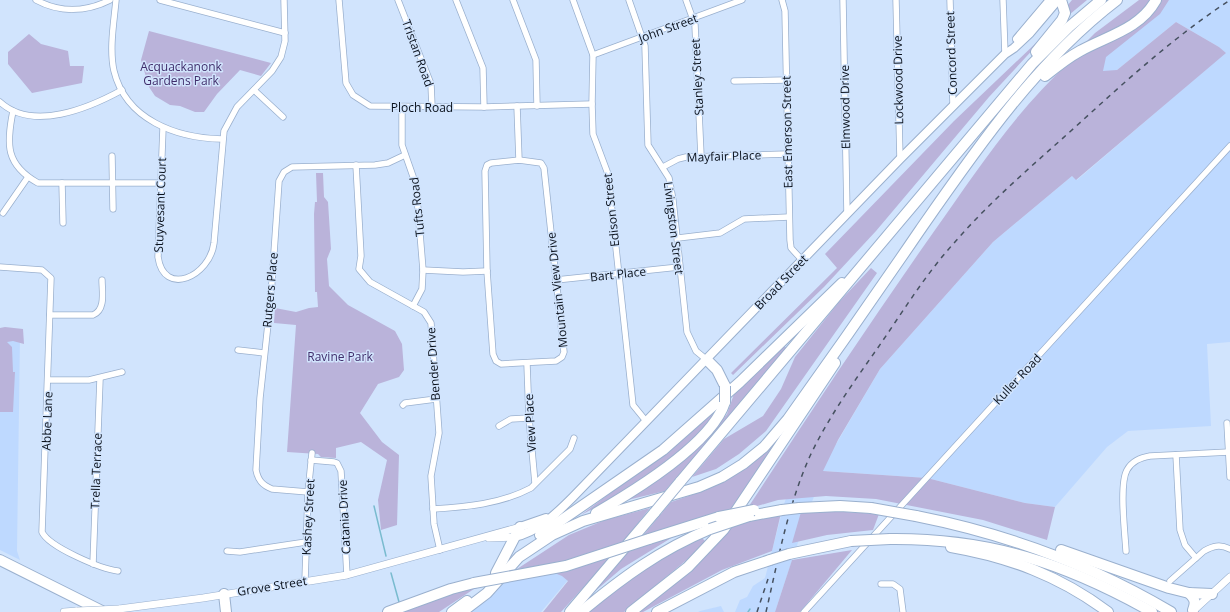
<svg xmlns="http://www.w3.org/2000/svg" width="1230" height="612" font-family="'Open Sans',sans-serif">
<rect width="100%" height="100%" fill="#d1e4fd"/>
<g fill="#bed9ff" fill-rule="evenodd">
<path d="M1169 0H1230V342L1207 344 1211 426 1128 431 1107 447 1055 507 1025 503 927 478 824 471 808 512 775 612H735L740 600 747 597 753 586 765 578 784 504 821 404 1011 140ZM1176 22 1219 47 1225 53 1077 180 1072 176 993 242 880 369 835 446 848 412 1023 160 1117 70Z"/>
<path d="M0 336H20L17 551 20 560 0 550Z"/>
<path d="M578 568 541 612H469L494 594 503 583Z"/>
<path d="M721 606 724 612H698L700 611Z"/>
</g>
<g fill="#bab3da">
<path d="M1072 0H1087L1052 29 989 97 876 231 824 287 733 375 731 373 837 268 825 254 954 121 1037 42Z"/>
<path d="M1139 0H1169L1160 14 1106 57 1103 71 1117 70 1176 22 1219 47 1226 53 1076 180 1072 176 993 242 880 369 838 440 823 471 927 478 1025 503 1055 507 1047 540 983 520 876 499 826 496 778 500 747 509C809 415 870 322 935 230 976 172 1017 109 1071 61L1070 58 1095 33Z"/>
<path d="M149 31 271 63 261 76 240 70 217 94 204 112H195L180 106 170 105 155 96 149 87 141 60Z"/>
<path d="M29 34 41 44 68 51 70 66H84L82 83 32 93 8 64V52Z"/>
<path d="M316 173H323L324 197 328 202 331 249 327 259 329 286 348 305 395 331 402 344 404 370 399 377 378 384 360 413 382 442 399 455 397 525 381 530 378 500 387 460 361 442 336 448V458L321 457 318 454 287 452 296 325 274 323 275 308 296 312 309 308 318 307 317 292H315L314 214 315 202H317Z"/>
<path d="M871 268 877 273 766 431 739 454 716 469 692 477 724 439 763 416 781 389 795 357 839 302Z"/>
<path d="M5 327 23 329 24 344 13 341 7 342 12 347 13 372H15L13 412H0V328Z"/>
<path d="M784 346 788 349 665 491 619 502 715 429 727 414 734 394Z"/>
<path d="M721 405C713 415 706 427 697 436 663 469 622 494 581 515L672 447Z"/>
<path d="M777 441 736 510 641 538 671 502 706 490 729 479 750 465Z"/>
<path d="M650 508 610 558 561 612H543L568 581 562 576 537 566 517 569 569 535 605 520Z"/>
<path d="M829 511 879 514 873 530 827 535 792 543 801 512Z"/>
<path d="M781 513 772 551 722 570 643 612H637L731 526Z"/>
<path d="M676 535 621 569 587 598 630 548Z"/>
<path d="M701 537 707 543 624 612H588L640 570Z"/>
<path d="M852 550 800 612H775L792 560Z"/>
<path d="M480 585 439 612H395Z"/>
</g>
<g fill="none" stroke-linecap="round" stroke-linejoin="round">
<g stroke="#79bbcf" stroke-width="1.5">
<path d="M374 506 386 556"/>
<path d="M391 573 399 602"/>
<path d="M748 612 750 609"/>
</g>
<defs>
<g id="street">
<path d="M36 0C60 13 86 12 110 0"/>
<path d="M116 0C114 22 109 49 114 71 126 120 176 138 222 139"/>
<path d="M160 0 285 33"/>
<path d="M339 0 346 83 353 95 370 106 484 107 592 104"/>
<path d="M398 0 431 84 432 107"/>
<path d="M456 0 483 68 484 107"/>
<path d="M513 0 536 60 537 106"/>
<path d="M573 0 593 55 592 104 593 134 608 174 633 405 646 421"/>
<path d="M629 0 645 46 648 145 669 178 673 200 687 332 696 351 707 360"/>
<path d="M686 0 695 25 701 156"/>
<path d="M782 0 785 11 790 240 791 248 802 260"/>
<path d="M843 0 847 214"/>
<path d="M896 0 900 159"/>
<path d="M950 0 953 105"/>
<path d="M1003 0 1005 54"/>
<path d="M593 55 742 0"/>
<path d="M734 81 786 80"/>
<path d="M254 90 283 117"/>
<path d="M0 102C33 132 89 108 122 90"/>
<path d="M517 106 519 160"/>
<path d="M402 108V145L416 185 423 270 422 289 413 306"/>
<path d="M13 111C6 145 6 165 38 183H160"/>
<path d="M163 128 158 257C164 298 210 276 214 243L224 131 237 107 272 71 281 57 285 41 284 0"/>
<path d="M112 156 113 209"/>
<path d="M519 160 541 163 544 168 564 352 562 357 556 361 501 364 496 361 493 354 487 271 485 171 487 165 491 163Z"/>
<path d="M356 165 361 256 359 269 370 282 424 312 431 323 439 433 431 476 434 524 440 550"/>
<path d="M663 167 678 159 686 157 788 154"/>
<path d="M62 183 63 223"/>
<path d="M3 213 28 177"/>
<path d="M678 238 720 233 744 219 789 217"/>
<path d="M0 267 42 270 51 278 42 532C49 547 101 569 118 571"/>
<path d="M423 270 463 272 487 271"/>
<path d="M556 280 679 267"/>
<path d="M50 315H93C106 310 102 291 102 280"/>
<path d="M238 350 264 353"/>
<path d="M527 364 529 418 535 483"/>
<path d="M48 380H89L122 372"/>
<path d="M403 405 405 403 436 399"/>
<path d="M1227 423 1230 477"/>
<path d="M499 426 511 419 529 418"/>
<path d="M1176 455 1180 530 1185 545 1196 558"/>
<path d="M311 460 334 462 337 463 341 471 347 575"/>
<path d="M308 492 272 489C262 485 258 480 256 470L260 398 271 296 279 181 284 172 292 167 375 165 388 163 405 155"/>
<path d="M433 509C466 507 501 504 531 488L570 449 574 438"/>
<path d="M227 551 240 552 306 542"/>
<path d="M1126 551C1125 533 1119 484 1127 470 1132 461 1140 458 1150 456L1229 452"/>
<path d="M93 564 100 379"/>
<path d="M305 581 308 492 312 453"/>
<path d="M1170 581 1204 551C1213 546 1220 544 1230 549"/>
<path d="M881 584H893L900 589 903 612"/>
<path d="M804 612 1230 146"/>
</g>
<g id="secondary">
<path d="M489 538 514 537"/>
<path d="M119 609 203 598 347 575 520 527"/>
<path d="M1193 611 1230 577"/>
<path d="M64 612 77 611"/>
</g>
<g id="primary">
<path d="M1017 39 1050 0"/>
<path d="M520 527 546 518"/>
<path d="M514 537C538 532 556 514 573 497L900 159 1005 54 1014 48 1030 33 1058 0"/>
</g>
<g id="highway">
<path d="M1036 52 1062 20 1065 13 1061 0"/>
<path d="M1045 76C1056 67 1067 58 1080 51 1107 36 1140 29 1156 0"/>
<path d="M707 360 717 370 725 386"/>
<path d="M680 482 1032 64 1069 27 1101 0"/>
<path d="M799 508 840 506 871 508"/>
<path d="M596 513C634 491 712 444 725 402"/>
<path d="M749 516 782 510"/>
<path d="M916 516C1007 534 1092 565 1171 612"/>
<path d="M540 535 663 450 740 382 842 283"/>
<path d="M649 539 719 517"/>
<path d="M890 539C989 538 1065 563 1152 612"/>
<path d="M951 547C1009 557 1060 576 1108 612"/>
<path d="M1061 550 1169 588 1189 593 1212 594"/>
<path d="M789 554 851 541"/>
<path d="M0 560 104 612"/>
<path d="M496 573 520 527"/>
<path d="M1189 593C1195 599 1196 602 1193 610"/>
<path d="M224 594 226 612"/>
<path d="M388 612 451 589 474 583"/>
<path d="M452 612 467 601"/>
<path d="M462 612 487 593 519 557 552 535 583 521 699 487 722 477 743 464 764 447 788 419C833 356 877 293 920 230 977 148 1037 61 1117 0"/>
<path d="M570 612 655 512"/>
<path d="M581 612C623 577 660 550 710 529"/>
<path d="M631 612 688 567 724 529 835 363"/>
<path d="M657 612 734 572 770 560"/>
</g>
</defs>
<use href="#street" stroke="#9ab0ce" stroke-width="7"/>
<use href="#secondary" stroke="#9ab0ce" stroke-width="8"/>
<use href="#primary" stroke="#9ab0ce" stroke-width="10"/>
<use href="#highway" stroke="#9ab0ce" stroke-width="12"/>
<use href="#street" stroke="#fff" stroke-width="5.5"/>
<use href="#secondary" stroke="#fff" stroke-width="7"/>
<use href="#primary" stroke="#fff" stroke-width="8"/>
<use href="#highway" stroke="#fff" stroke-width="10"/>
<g stroke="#465160" stroke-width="1.5" stroke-dasharray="5 5" stroke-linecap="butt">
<path d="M757 612 768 579"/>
<path d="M766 612C778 560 788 505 810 456 828 418 853 383 877 349 902 313 925 275 954 243 993 198 1039 160 1083 120 1130 77 1177 35 1230 0"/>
</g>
<defs>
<path id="secondary-bridge" d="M77 611 119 609"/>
<g id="highway-bridge">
<path d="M725 402V386"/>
<path d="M871 508 916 516"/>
<path d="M782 510 799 508"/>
<path d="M655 512 680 482"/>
<path d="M719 517 754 510"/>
<path d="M710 529 749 516"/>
<path d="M851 541 890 539"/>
<path d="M770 560 789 554"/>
<path d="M474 583 566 566 649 539"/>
</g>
</defs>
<use href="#secondary-bridge" stroke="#9ab0ce" stroke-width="8" stroke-linecap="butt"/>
<use href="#highway-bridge" stroke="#9ab0ce" stroke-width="12" stroke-linecap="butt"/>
<use href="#secondary-bridge" stroke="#fff" stroke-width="7"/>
<use href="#highway-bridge" stroke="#fff" stroke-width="10"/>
</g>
<g text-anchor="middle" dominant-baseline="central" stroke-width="3" stroke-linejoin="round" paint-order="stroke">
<g font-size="12" fill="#0a111c" stroke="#d1e4fd">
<text transform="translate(668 28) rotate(-20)">John Street</text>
<text transform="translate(418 53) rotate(70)">Tristan Road</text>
<text transform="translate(951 53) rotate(-92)">Concord Street</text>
<text transform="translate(697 77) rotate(-93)">Stanley Street</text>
<text transform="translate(898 80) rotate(-91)">Lockwood Drive</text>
<text x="422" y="107">Ploch Road</text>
<text transform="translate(845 107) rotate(-91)">Elmwood Drive</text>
<text transform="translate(787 132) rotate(-91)">East Emerson Street</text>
<text transform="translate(724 156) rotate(-2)">Mayfair Place</text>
<text transform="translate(160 205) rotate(-88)">Stuyvesant Court</text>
<text transform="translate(417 207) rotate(-96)">Tufts Road</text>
<text transform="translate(611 210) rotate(-96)">Edison Street</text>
<text transform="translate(674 228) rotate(83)">Livingston Street</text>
<text transform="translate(618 274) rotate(-6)">Bart Place</text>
<text transform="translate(781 282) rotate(-46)">Broad Street</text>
<text transform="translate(270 290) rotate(-85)">Rutgers Place</text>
<text transform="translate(557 290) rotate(-96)">Mountain View Drive</text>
<text transform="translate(433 364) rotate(-94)">Bender Drive</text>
<text transform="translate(1017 379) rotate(-47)">Kuller Road</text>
<text transform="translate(47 421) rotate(-88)">Abbe Lane</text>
<text transform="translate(530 423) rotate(-93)">View Place</text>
<text transform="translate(96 471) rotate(-88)">Trella Terrace</text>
<text transform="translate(308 517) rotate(-87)">Kashey Street</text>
<text transform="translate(344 517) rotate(-93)">Catania Drive</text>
<text transform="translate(272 586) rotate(-9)">Grove Street</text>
</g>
<g font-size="12" fill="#402e6b" stroke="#d1e4fd">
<text x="181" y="66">Acquackanonk<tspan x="181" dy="14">Gardens Park</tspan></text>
<text x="340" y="356">Ravine Park</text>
</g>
</g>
</svg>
